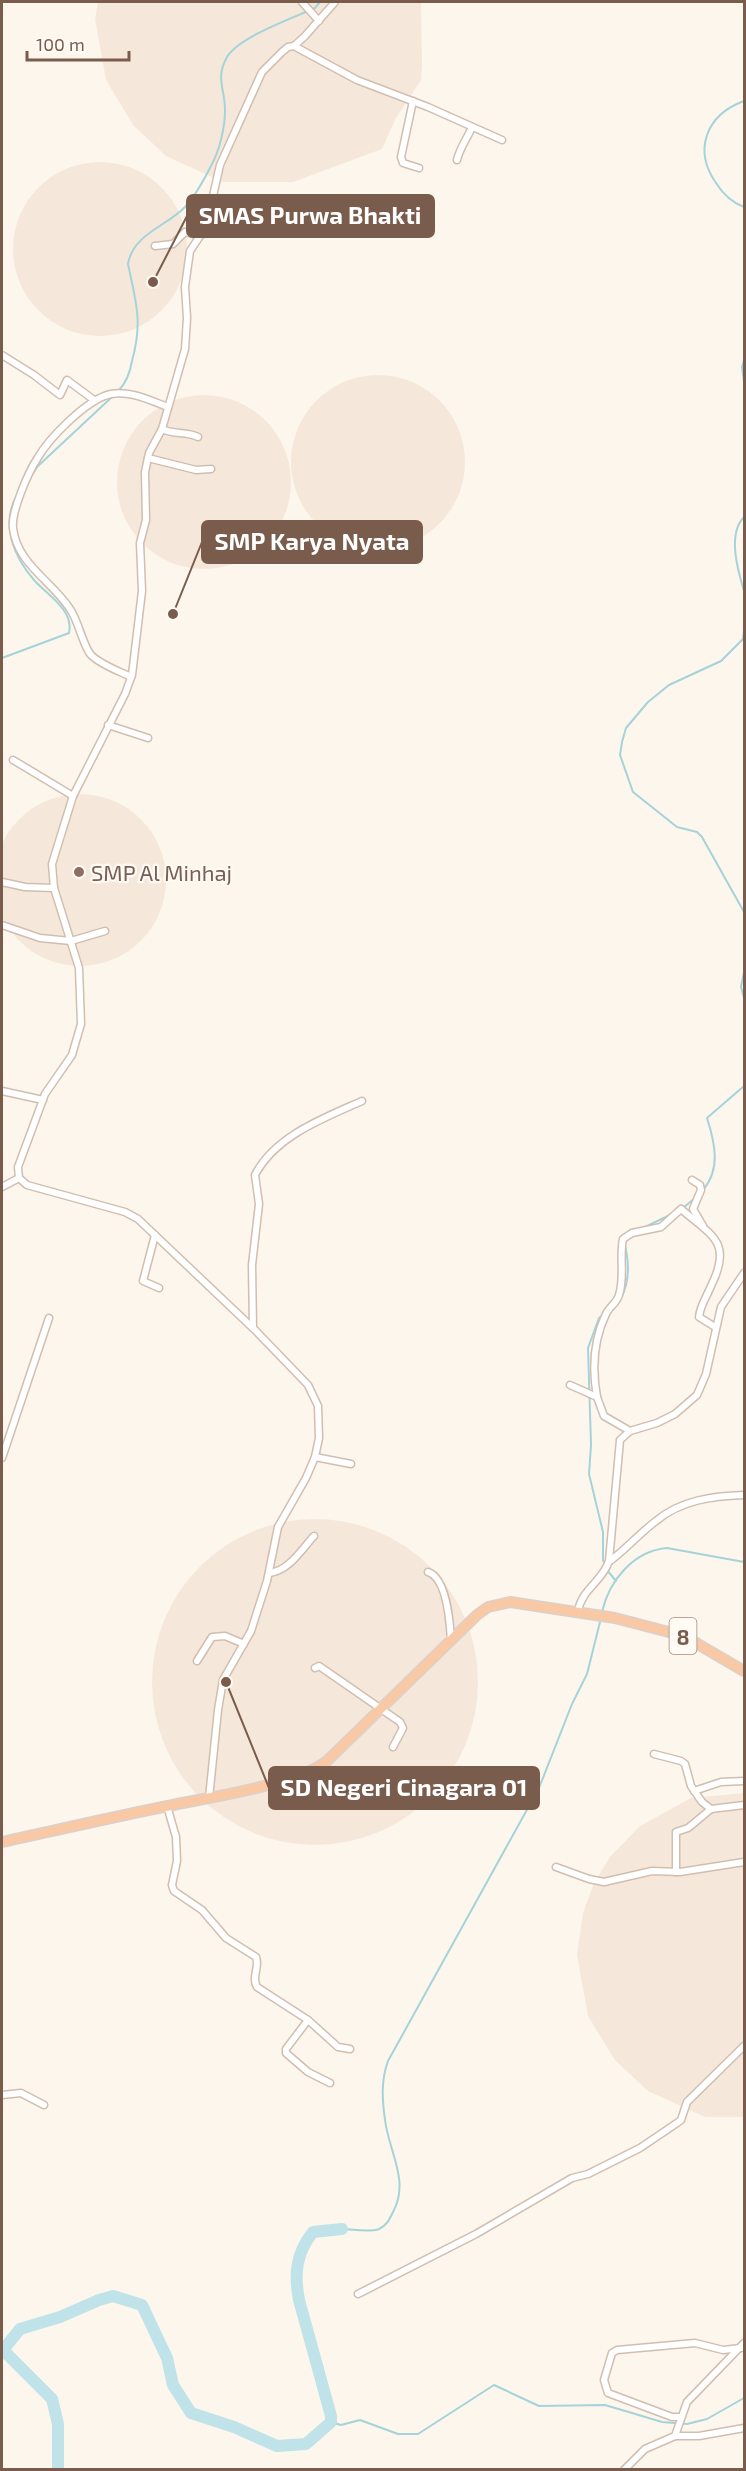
<svg xmlns="http://www.w3.org/2000/svg" width="746" height="2471" font-family="'Exo 2',sans-serif">
<rect width="100%" height="100%" fill="#fdf6ec"/>
<g fill="#f5e8da">
<path d="M98 2H421L422 65 421 80 396 118 382 149 293 182H223L166 156 133 125 106 80 95 19Z"/>
<circle cx="100" cy="249" r="87"/>
<circle cx="378" cy="462" r="87"/>
<circle cx="204" cy="482" r="87"/>
<circle cx="80" cy="880" r="86"/>
<circle cx="315" cy="1682" r="163"/>
<path d="M744 1793V2117H705L648 2091 615 2060 588 2016 577 1955 583 1913 594 1883 610 1857 640 1826 691 1798Z"/>
</g>
<g fill="none" stroke-linecap="round" stroke-linejoin="round">
<g stroke="#a5d3da" stroke-width="2">
<path d="M744 101C706 115 693 150 716 183 723 194 733 203 744 207"/>
<path d="M744 286V296"/>
<path d="M744 360 742 367 744 382"/>
<path d="M119 390C127 382 130 372 132 361 143 321 136 303 128 264 133 234 167 226 185 207 196 195 205 178 212 164 220 149 225 127 225 110 225 89 215 78 227 57 239 37 293 18 315 8L320 2"/>
<path d="M31 476 38 466 113 396"/>
<path d="M744 517C727 534 738 571 744 591"/>
<path d="M744 631 743 639 721 661 669 685 648 702 626 728 622 742 620 755 633 792 677 827 697 832 702 837 744 912"/>
<path d="M2 658 69 633C74 609 47 595 34 580 14 557 0 524 17 495"/>
<path d="M744 972 741 987 744 998"/>
<path d="M703 1190C721 1169 715 1143 707 1118L744 1086"/>
<path d="M683 1208 695 1198"/>
<path d="M643 1228 670 1215"/>
<path d="M621 1298C630 1281 629 1260 624 1242"/>
<path d="M604 1314 599 1318 588 1348 591 1445 589 1474 603 1532V1560L605 1565"/>
<path d="M607 1570 616 1581"/>
<path d="M602 1612C609 1581 633 1551 667 1548L744 1562"/>
<path d="M342 2229C352 2229 369 2233 379 2229 387 2225 389 2220 393 2212 410 2181 389 2152 385 2120 382 2099 381 2080 388 2061L539 1788 572 1704 587 1674 601 1618"/>
<path d="M331 2422 341 2425 360 2420 398 2434H418L494 2385 539 2406 605 2405 662 2422 687 2424 707 2419 744 2398"/>
</g>
<path stroke="#bfe3e8" stroke-width="12" d="M58 2470V2424L52 2399 3 2350 20 2329 60 2317 99 2300 113 2296 142 2305 167 2358 173 2385 191 2413 234 2427 277 2446 306 2444 331 2422V2416L299 2300C294 2274 296 2253 313 2232L342 2229"/>
<defs>
<g id="minor">
<path d="M302 2 319 21"/>
<path d="M294 46 357 80 428 107 502 140"/>
<path d="M413 101 401 157 403 163 419 168"/>
<path d="M457 160C460 147 467 139 472 127"/>
<path d="M155 246 173 244 185 232 200 236"/>
<path d="M2 355 34 375 60 395 67 380 94 400"/>
<path d="M162 429C174 435 186 431 198 437"/>
<path d="M148 458 196 470 211 469"/>
<path d="M131 677C119 671 101 665 91 655 83 646 79 622 70 609 52 581 17 564 13 528 11 512 28 473 37 459 49 438 87 399 111 394 130 390 151 401 168 407"/>
<path d="M108 725 148 738"/>
<path d="M13 760 73 796"/>
<path d="M2 882 25 887 54 888"/>
<path d="M2 925 40 938 71 941 105 931"/>
<path d="M2 1091 43 1100"/>
<path d="M692 1180 700 1185 701 1190 693 1209 703 1226"/>
<path d="M2 1187 19 1178"/>
<path d="M155 1235 143 1281 159 1288"/>
<path d="M253 1328 252 1265 259 1204 255 1175C275 1136 324 1118 362 1101"/>
<path d="M570 1385 597 1397 604 1416 630 1431"/>
<path d="M597 1397C592 1369 593 1341 606 1314 609 1307 617 1303 619 1295 625 1277 619 1257 623 1239L632 1233 661 1227 681 1209C712 1236 733 1242 711 1286 707 1296 700 1306 699 1317L715 1327"/>
<path d="M315 1457 351 1464"/>
<path d="M2 1458 49 1318"/>
<path d="M610 1561C626 1549 640 1533 656 1521 681 1500 713 1496 744 1495"/>
<path d="M428 1572C447 1578 450 1623 451 1640"/>
<path d="M269 1573C289 1571 301 1550 314 1536"/>
<path d="M578 1611C582 1589 602 1582 609 1561L620 1440 630 1431 657 1423 675 1414 697 1395 706 1374 721 1307 744 1273"/>
<path d="M197 1661 212 1637 225 1636 244 1644"/>
<path d="M315 1668 319 1666 322 1668 400 1722 403 1728 393 1747"/>
<path d="M654 1754 681 1761 685 1764 691 1786 702 1802 711 1809"/>
<path d="M694 1791 721 1782 744 1781"/>
<path d="M209 1798 218 1710 223 1680 251 1631 267 1581 278 1527 306 1478 315 1457 319 1438 318 1406 308 1385 256 1331 138 1219 125 1212 27 1185 19 1178 18 1167 45 1094 72 1055 81 1024 79 968 54 888 52 864 73 796 125 694 132 675 142 591 140 543 146 520 145 472 149 453 162 429 185 349 187 318 185 287 190 251 200 236 211 205 220 165 262 72 282 52 288 47 294 46 305 36 335 2"/>
<path d="M167 1806 176 1837 177 1861 172 1885 174 1891 202 1910 226 1938 256 1957C260 1968 251 1977 257 1987L308 2020 338 2047 350 2049"/>
<path d="M556 1867 589 1879 604 1882 652 1871 680 1872 744 1862"/>
<path d="M676 1872V1832L688 1828 711 1809 744 1805"/>
<path d="M308 2020 286 2049V2053L308 2072 330 2083"/>
<path d="M2 2095 21 2093 44 2105"/>
<path d="M358 2294 476 2234 572 2178 588 2174 640 2148 677 2123 681 2120 687 2102 744 2046"/>
<path d="M681 2417H672L608 2393 604 2380 612 2353 617 2350 695 2343 723 2350 741 2348"/>
<path d="M675 2436H699L744 2428"/>
<path d="M624 2470 645 2449 675 2436 687 2402 744 2343"/>
</g>
<path id="trunk" d="M2 1842C57 1830 113 1817 168 1806 209 1797 297 1785 327 1761L477 1615 488 1607 510 1602 615 1618 684 1636 744 1671"/>
</defs>
<use href="#minor" stroke="#d1beb0" stroke-width="9"/>
<use href="#trunk" stroke="#dad1cd" stroke-width="12"/>
<use href="#minor" stroke="#fff" stroke-width="6"/>
<use href="#trunk" stroke="#f9c8a4" stroke-width="9"/>
</g>
<circle fill="#8d6e63" stroke="#fffaf3" stroke-width="2" cx="79" cy="872" r="6"/>
<g text-anchor="middle" dominant-baseline="central" stroke-width="4.5" stroke-linejoin="round" paint-order="stroke">
<rect fill="#fffaf3" stroke="#a28b7f" stroke-width="1.5" x="669.5" y="1618" width="27" height="36" rx="4.5"/>
<g font-size="21" font-weight="bold" fill="#7a5c4d">
<text x="683" y="1636">8</text>
</g>
<g font-size="22" fill="#785e54" stroke="#fffaf3" text-anchor="start">
<text x="91" y="872">SMP Al Minhaj</text>
</g>
</g>
<path fill="none" stroke="#7a5c4d" stroke-width="2" d="M153 282L187 216M173 614L202 542M226 1682L269 1788"/>
<g fill="#7a5c4d" stroke="#fffaf3" stroke-width="2">
<circle cx="153" cy="282" r="6"/>
<circle cx="173" cy="614" r="6"/>
<circle cx="226" cy="1682" r="6"/>
</g>
<g fill="#7a5c4d" stroke="#7a5c4d" stroke-width="2">
<rect x="187" y="195" width="247" height="42" rx="6"/>
<rect x="202" y="521" width="220" height="42" rx="6"/>
<rect x="269" y="1767" width="270" height="42" rx="6"/>
</g>
<g font-size="24" text-anchor="middle" font-weight="bold" fill="#fff">
<text x="310" y="224">SMAS Purwa Bhakti</text>
<text x="312" y="550">SMP Karya Nyata</text>
<text x="404" y="1796">SD Negeri Cinagara 01</text>
</g>
<rect width="746" height="2471" fill="none" stroke="#7a5c4d" stroke-width="6"/>
<path d="M27 51v9h102v-9" fill="none" stroke="#7a5c4d" stroke-width="3"/>
<text x="36" y="51" font-size="18" fill="#7a5c4d" stroke="#fffaf3" stroke-width="4.5" paint-order="stroke">100 m</text>
</svg>
